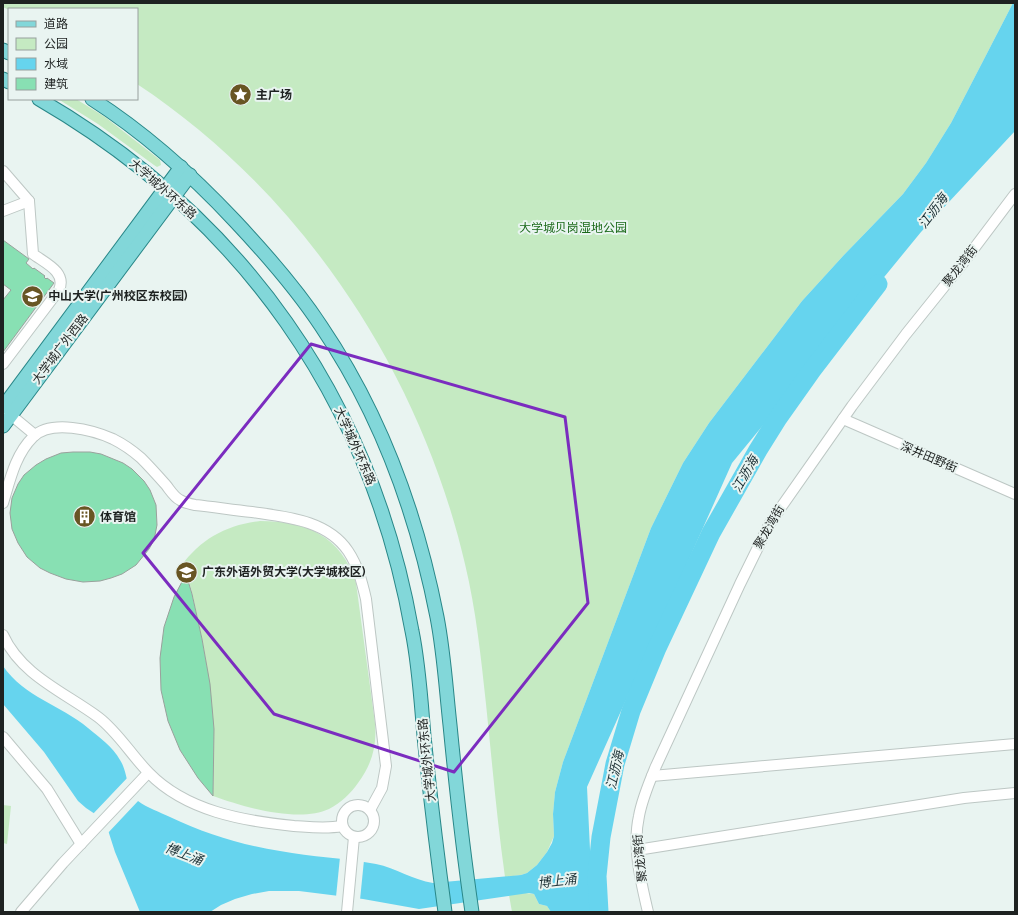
<svg xmlns="http://www.w3.org/2000/svg" width="1018" height="915" font-family="Raleway,'Noto Sans SC',sans-serif">
<rect width="100%" height="100%" fill="#e9f4f1"/>
<g fill="#c5eac2">
<path d="M3 3H1013L951 123 926 163 903 194 843 256 802 301 709 423 683 463 651 528 563 762 555 792 553 814 554 836 547 852 537 865 527 873 521 875 505 877C497 820 492 762 486 704 481 657 476 610 465 564 420 371 302 193 137 84V9L9 10 3 7Z"/>
<path d="M58 99H76L105 117 160 160 161 165 157 167 154 165 98 124Z"/>
<path d="M260 521C307 521 341 536 356 583L375 723C377 746 372 764 358 783 351 793 341 803 329 809 299 823 243 807 213 796 216 735 211 674 197 615 193 598 191 580 181 566 201 539 226 525 260 521Z"/>
<path d="M3 805 11 806 7 844 3 843Z"/>
<path d="M525 893 534 894 539 904 547 906 551 912H512L509 895Z"/>
</g>
<path fill="#66d4ee" d="M1013 3H1015V131L921 232 732 463 587 787 593 912H551L547 906 539 904 534 894 529 893 419 909 363 899 299 891H269L252 894 235 899 221 905 210 912H140L115 852 107 827 98 816 86 808 78 801 44 752 3 704V666C24 697 61 705 88 728 99 737 113 747 120 760 128 772 126 791 138 801 147 808 160 812 170 817 205 834 242 845 280 851 312 857 344 858 376 864 396 868 413 880 433 883L521 875 527 873 537 865 547 852 552 843 554 836 553 814 555 792 563 762 651 528 683 463 709 423 802 301 843 256 903 194 926 163 951 123Z"/>
<g fill="#e9f4f1">
<path d="M129 776 133 792 139 800 107 834 102 823 92 815Z"/>
<path d="M340 857 364 860 360 900 336 897Z"/>
</g>
<g fill="none" stroke-linecap="round" stroke-linejoin="round">
<path stroke="#66d4ee" stroke-width="19" d="M599 912 597 876 601 837 615 764 631 711 657 648 711 533 758 450 778 418 812 370 878 284"/>
</g>
<g fill="#88e0b3" stroke="#99a19c">
<path d="M3 240 29 259 26 263 33 269 34 268 45 276 44 277 46 279 47 278 54 283 3 352V300L11 290 3 284Z"/>
<path d="M73 452H90L101 454 123 463 132 469 144 481 150 490 156 505 157 525 154 540 149 549 136 565 122 574 111 578 100 581 83 582 66 579 50 573 40 568 27 557 18 543 12 529 10 513 12 498 18 484 24 475 36 465 46 459 61 453Z"/>
<path d="M186 574 192 594 202 639 210 684 214 729 213 796 198 778 180 750 168 721 161 690 160 658 164 627 174 597Z"/>
</g>
<g fill="none" stroke-linecap="round" stroke-linejoin="round">
<defs>
<g id="minor">
<path d="M3 171 29 201 33 254C45 263 67 272 59 290L3 364"/>
<path d="M3 211 29 201"/>
<path d="M6 411 35 435"/>
<path d="M843 419 1015 494"/>
<path d="M3 503C10 480 15 455 33 437 51 419 93 430 113 439 123 444 133 451 141 458 150 467 158 476 166 485 170 490 174 497 180 500 185 503 190 504 195 505 214 507 233 510 252 512 286 517 327 520 348 551 358 566 362 582 366 599L386 766 382 788 370 810"/>
<path d="M3 635C21 675 64 692 98 717 118 732 131 755 149 773 186 811 243 821 294 826 310 827 326 829 342 826"/>
<path d="M3 737 47 789 81 844"/>
<path d="M652 776 1015 744"/>
<circle cx="358" cy="821" r="16"/>
<path d="M637 850 964 798 1015 793"/>
<path d="M21 912 63 863 148 773"/>
<path d="M347 912 354 837"/>
<path d="M648 912C641 882 632 847 639 816 642 799 649 783 656 766L740 584 770 523 852 406 906 334 963 263 1015 194"/>
</g>
<g id="major">
<path d="M3 50 9 53"/>
<path d="M3 79 9 82"/>
<path d="M39 99C242 217 371 399 412 631 419 665 421 701 424 736 430 795 437 853 445 912"/>
<path d="M92 99C145 133 191 174 235 221 266 254 296 288 321 326 380 413 417 515 437 617 444 653 446 689 450 725 456 787 463 850 472 912"/>
<path d="M3 407 181 167"/>
<path d="M3 426 190 175"/>
</g>
</defs>
<use href="#minor" stroke="#bdc7c4" stroke-width="12"/>
<use href="#major" stroke="#298788" stroke-width="15"/>
<use href="#minor" stroke="#fff" stroke-width="10"/>
<use href="#major" stroke="#82d7d9" stroke-width="13"/>
</g>
<path fill="none" stroke="#7b2cbf" stroke-width="3" stroke-linejoin="round" d="M311 344 565 417 588 603 454 772 274 714 143 553Z"/>
<defs>
<symbol id="sight-disc" viewBox="-11 -11 22 22"><circle r="9.5" fill="#685523" stroke="#e9f4f1"/><path d="M0-6L1.8-2.2L6-1.7L2.9 1.2L3.7 5.4L0 3.3L-3.7 5.4L-2.9 1.2L-6-1.7L-1.8-2.2Z" fill="#fff"/></symbol>
<symbol id="university-disc" viewBox="-11 -11 22 22"><circle r="9.5" fill="#685523" stroke="#e9f4f1"/><path d="M0-5L7-2L0 1L-7-2ZM-4 1L0 2.5L4 1V4Q0 6-4 4Z" fill="#fff"/></symbol>
<symbol id="building-disc" viewBox="-11 -11 22 22"><circle r="9.5" fill="#685523" stroke="#e9f4f1"/><path d="M-4-6H4V6H1V3H-1V6H-4ZM-2.5-4.3h1.7v1.8h-1.7ZM.8-4.3h1.7v1.8H.8ZM-2.5-1h1.7V.8h-1.7ZM.8-1h1.7V.8H.8Z" fill="#fff"/></symbol>
</defs>
<g fill-rule="evenodd">
<use href="#sight-disc" x="228" y="82" width="25" height="25"/>
<use href="#university-disc" x="20" y="284" width="25" height="25"/>
<use href="#building-disc" x="72" y="504" width="25" height="25"/>
<use href="#university-disc" x="174" y="560" width="25" height="25"/>
</g>
<g text-anchor="middle" dominant-baseline="central" stroke-width="4" stroke-linejoin="round" paint-order="stroke">
<g font-size="12" font-weight="bold" fill="#1e2221" stroke="#e9f4f1" text-anchor="start">
<text x="256" y="95">主广场</text>
<text x="48" y="296">中山大学(广州校区东校园)</text>
<text x="100" y="517">体育馆</text>
<text x="202" y="572">广东外语外贸大学(大学城校区)</text>
</g>
<g font-size="12" fill="#1e2221" stroke="#e9f4f1">
<text transform="translate(163 189) rotate(41)">大学城外环东路</text>
<text transform="translate(960 266) rotate(-52)">聚龙湾街</text>
<text transform="translate(60 349) rotate(-53)">大学城广外西路</text>
<text transform="translate(355 446) rotate(66)">大学城外环东路</text>
<text transform="translate(929 457) rotate(23)">深井田野街</text>
<text transform="translate(769 527) rotate(-60)">聚龙湾街</text>
<text transform="translate(427 760) rotate(-96)">大学城外环东路</text>
<text transform="translate(640 858) rotate(-96)">聚龙湾街</text>
</g>
<g font-size="12" fill="#1a6919" stroke="#e9f4f1">
<text x="573" y="228">大学城贝岗湿地公园</text>
</g>
<g font-size="13" font-style="italic" fill="#1b2f34" stroke="#e9f4f1">
<text transform="translate(933 211) rotate(-53)">江沥海</text>
<text transform="translate(745 474) rotate(-60)">江沥海</text>
<text transform="translate(615 770) rotate(-77)">江沥海</text>
<text transform="translate(184 854) rotate(21)">博上涌</text>
<text transform="translate(557 881) rotate(-7)">博上涌</text>
</g>
</g>
<rect width="1018" height="915" fill="none" stroke="#1e2221" stroke-width="8"/>
<rect x="8" y="8" width="130" height="92" fill="#e9f4f1" stroke="#98a09e"/>
<rect x="16" y="21" width="20" height="6" fill="#82d7d9" stroke="#98a09e"/>
<text x="44" y="28" font-size="12" fill="#1e2221">道路</text>
<rect x="16" y="38" width="20" height="12" fill="#c5eac2" stroke="#98a09e"/>
<text x="44" y="48" font-size="12" fill="#1e2221">公园</text>
<rect x="16" y="58" width="20" height="12" fill="#66d4ee" stroke="#98a09e"/>
<text x="44" y="68" font-size="12" fill="#1e2221">水域</text>
<rect x="16" y="78" width="20" height="12" fill="#88e0b3" stroke="#98a09e"/>
<text x="44" y="88" font-size="12" fill="#1e2221">建筑</text>
</svg>
